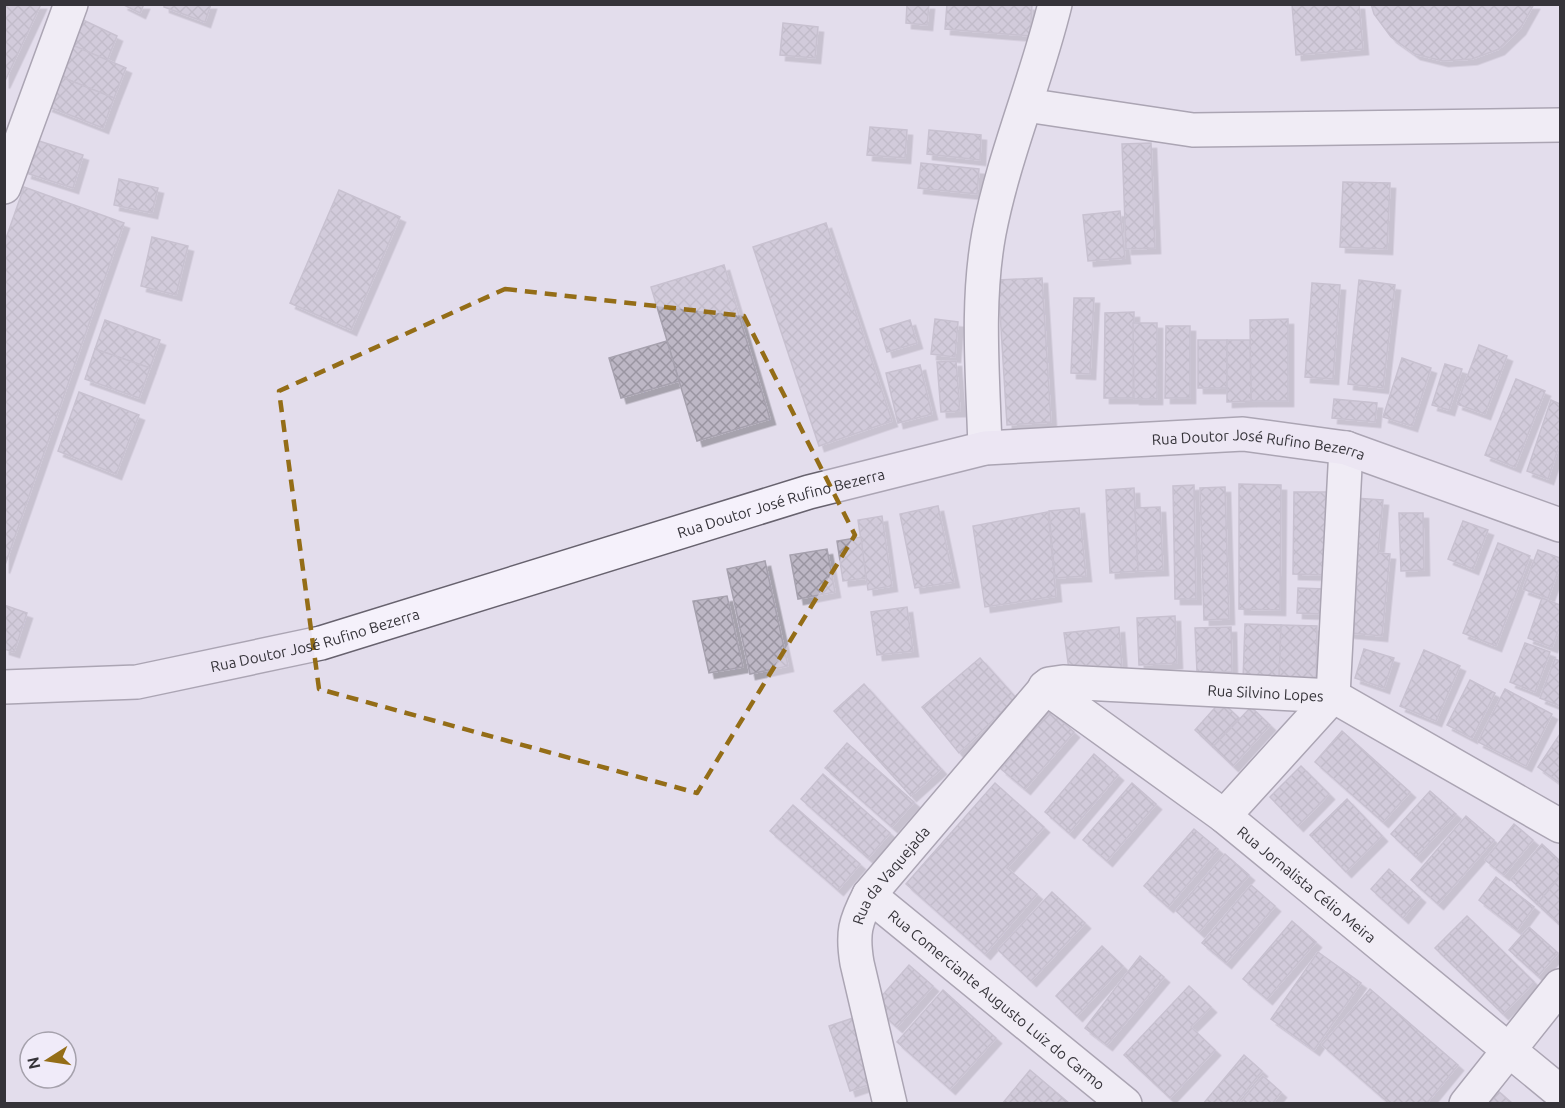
<svg xmlns="http://www.w3.org/2000/svg" width="1565" height="1108" font-family="Ubuntu,sans-serif">
<defs>
<pattern id="building-cross-hatch" width="8" height="8" patternUnits="userSpaceOnUse" patternTransform="scale(1.5)"><rect width="8" height="8" fill="#bdb7c5"/><path d="M0 0l8 8M0 8l8-8" fill="none" stroke="#9a95a1"/></pattern>
<filter id="shadow"><feDropShadow dx="5.5" dy="5.5" stdDeviation="0" flood-color="#0004"/></filter>
</defs>
<rect width="100%" height="100%" fill="#e3ddec"/>
<g fill="url(#building-cross-hatch)" stroke="#a6a1ae" stroke-width="1.5" filter="url(#shadow)">
<path d="M4 4H41L4 83Z"/>
<path d="M122 4H144L140 13Z"/>
<path d="M164 4H211L205 22 164 7Z"/>
<path d="M907 4H929L927 25 906 23Z"/>
<path d="M947 4 1032 5 1030 36 945 29Z"/>
<path d="M1292 4H1359L1363 49 1296 55Z"/>
<path d="M1371 4H1534L1520 29 1499 49 1472 59 1443 61 1415 54 1391 37 1374 14Z"/>
<path d="M81 19 117 36 107 61 70 44Z"/>
<path d="M783 23 818 27 815 58 780 55Z"/>
<path d="M70 44 126 68 114 98 59 76Z"/>
<path d="M59 76 114 98 103 128 47 106Z"/>
<path d="M870 127 907 130 905 158 867 155Z"/>
<path d="M929 130 981 135 980 160 927 154Z"/>
<path d="M36 140 83 155 73 188 26 173Z"/>
<path d="M1151 143 1155 248 1126 249 1122 144Z"/>
<path d="M921 163 979 169 977 194 918 188Z"/>
<path d="M119 179 158 188 152 213 114 205Z"/>
<path d="M1343 182 1390 183 1387 249 1340 247Z"/>
<path d="M24 187 124 223 4 568V244Z"/>
<path d="M339 190 400 217 351 330 290 303Z"/>
<path d="M1120 211 1125 258 1088 261 1083 215Z"/>
<path d="M826 223 892 421 819 446 753 247Z"/>
<path d="M152 237 188 246 176 295 141 286Z"/>
<path d="M724 265 770 419 697 441 651 287Z"/>
<path d="M1042 278 1051 422 1007 425 998 280Z"/>
<path d="M1359 280 1395 285 1383 388 1348 384Z"/>
<path d="M1312 283 1340 285 1333 379 1305 377Z"/>
<path d="M1074 298H1094L1090 374 1071 373Z"/>
<path d="M1134 312 1133 398H1104L1105 313Z"/>
<path d="M935 319 958 322 955 357 931 354Z"/>
<path d="M1288 319V401H1251L1250 320Z"/>
<path d="M105 320 160 340 150 368 95 349Z"/>
<path d="M910 320 917 343 887 352 880 329Z"/>
<path d="M1133 323H1157V399H1134Z"/>
<path d="M1166 326H1190V398H1165Z"/>
<rect x="1198" y="340" width="29" height="48"/>
<path d="M1227 340H1250L1251 401 1227 402Z"/>
<path d="M667 341 679 381 621 398 609 358Z"/>
<path d="M1479 345 1507 356 1485 414 1457 404Z"/>
<path d="M95 349 150 368 139 398 85 379Z"/>
<path d="M1402 358 1431 368 1412 426 1383 417Z"/>
<path d="M956 361 960 411 941 412 937 362Z"/>
<path d="M1445 364 1462 369 1449 410 1432 405Z"/>
<path d="M920 365 932 414 898 423 886 373Z"/>
<path d="M1516 379 1545 391 1515 467 1485 455Z"/>
<path d="M79 392 139 415 116 474 58 451Z"/>
<path d="M1334 399 1377 403 1375 422 1332 418Z"/>
<path d="M1551 400 1560 404V443L1548 479 1527 471Z"/>
<path d="M1239 484 1281 485 1280 610 1239 609Z"/>
<path d="M1194 485 1196 599H1175L1173 486Z"/>
<path d="M1225 487 1229 619 1204 620 1200 488Z"/>
<path d="M1134 488 1138 571 1110 573 1106 490Z"/>
<path d="M1294 492H1327V575L1293 574Z"/>
<path d="M1354 498 1383 500 1378 553 1390 554 1382 636 1342 632Z"/>
<path d="M938 506 954 582 915 588 900 514Z"/>
<path d="M1160 507 1163 570 1138 571 1135 508Z"/>
<path d="M1079 508 1086 576 1055 578 1049 511Z"/>
<path d="M1048 512 1056 596 985 607 973 526Z"/>
<path d="M1399 513H1423L1424 570 1401 571Z"/>
<path d="M882 516 892 586 868 590 858 520Z"/>
<path d="M1463 521 1488 530 1473 569 1448 559Z"/>
<path d="M861 537 866 578 843 581 837 541Z"/>
<path d="M1498 543 1530 556 1496 646 1463 633Z"/>
<path d="M827 549 835 592 798 599 790 555Z"/>
<path d="M1538 550 1560 558V566L1548 598 1523 589Z"/>
<path d="M765 561 788 666 750 674 727 569Z"/>
<path d="M1298 588 1325 589 1324 614 1297 613Z"/>
<path d="M727 596 743 667 709 673 693 601Z"/>
<path d="M1542 598 1560 605V626L1552 647 1528 638Z"/>
<path d="M4 605 27 613 14 652 4 649Z"/>
<path d="M907 607 913 651 877 655 871 612Z"/>
<path d="M1175 616 1177 663 1139 665 1137 618Z"/>
<path d="M1245 624 1281 625 1279 681 1243 680Z"/>
<path d="M1281 625 1317 626 1316 683 1279 681Z"/>
<path d="M1119 627 1122 668 1069 670 1064 633Z"/>
<path d="M1231 627 1232 672H1197L1195 628Z"/>
<path d="M1525 643 1550 652 1535 692 1510 682Z"/>
<path d="M1364 649 1394 658 1384 688 1355 678Z"/>
<path d="M1424 650 1460 666 1436 721 1400 706Z"/>
<path d="M980 658 1016 698 959 753 922 707Z"/>
<path d="M1555 659 1560 661V706L1540 698Z"/>
<path d="M1470 680 1495 693 1472 738 1447 725Z"/>
<path d="M864 684 941 769 911 796 834 711Z"/>
<path d="M1505 689 1552 714 1526 766 1478 742Z"/>
<path d="M1221 701 1239 718 1213 747 1195 730Z"/>
<path d="M1251 707 1270 725 1233 766 1213 747Z"/>
<path d="M1050 711 1074 732 1025 789 1001 769Z"/>
<path d="M1342 731 1410 792 1383 822 1315 762Z"/>
<path d="M1560 734V783L1538 767Z"/>
<path d="M847 743 914 802 892 827 825 768Z"/>
<path d="M1094 754 1118 775 1069 833 1045 812Z"/>
<path d="M1301 766 1329 794 1298 826 1270 797Z"/>
<path d="M823 774 890 833 868 858 801 799Z"/>
<path d="M995 783 1044 827 1007 868 1037 894 985 954 906 884Z"/>
<path d="M1132 783 1156 804 1107 861 1083 840Z"/>
<path d="M1430 791 1456 814 1416 857 1391 834Z"/>
<path d="M1347 799 1382 836 1346 872 1310 835Z"/>
<path d="M793 805 860 864 838 890 770 831Z"/>
<path d="M1466 816 1494 840 1438 904 1411 880Z"/>
<path d="M1514 824 1533 840 1504 875 1485 860Z"/>
<path d="M1194 829 1218 849 1168 907 1144 886Z"/>
<path d="M1542 844 1560 861V877L1537 904 1511 880Z"/>
<path d="M1225 854 1249 875 1199 932 1176 911Z"/>
<path d="M1389 869 1420 897 1403 918 1371 889Z"/>
<path d="M1496 877 1534 907 1517 930 1479 900Z"/>
<path d="M1560 877V925L1537 904Z"/>
<path d="M1251 885 1275 906 1226 963 1202 943Z"/>
<path d="M1052 892 1085 923 1031 981 998 950Z"/>
<path d="M1467 916 1534 982 1503 1014 1435 948Z"/>
<path d="M1292 921 1316 942 1267 999 1243 979Z"/>
<path d="M1529 927 1558 953 1538 976 1509 950Z"/>
<path d="M1102 946 1123 966 1077 1016 1056 996Z"/>
<path d="M1318 952 1361 983 1314 1050 1271 1019Z"/>
<path d="M1140 956 1164 977 1107 1045 1085 1028Z"/>
<path d="M909 965 933 986 897 1027 873 1006Z"/>
<path d="M1189 986 1211 1007 1191 1027 1215 1050 1170 1098 1124 1055Z"/>
<path d="M1370 989 1458 1065 1426 1104H1390L1322 1045Z"/>
<path d="M943 990 996 1038 950 1089 897 1042Z"/>
<path d="M853 1018 874 1083 850 1091 829 1026Z"/>
<path d="M1244 1055 1262 1071 1235 1104H1203Z"/>
<path d="M1030 1070 1070 1104H1002Z"/>
<path d="M1263 1076 1281 1092 1272 1104H1240Z"/>
<path d="M1496 1089 1513 1104H1484Z"/>
</g>
<g fill="none" stroke-linecap="round" stroke-linejoin="round">
<defs>
<g id="minor">
<path d="M1026 105 1193 130 1560 125"/>
<path d="M4 187 71 4"/>
<path d="M985 448C983 377 976 303 989 233 1004 155 1036 82 1055 4"/>
<path id="s1" d="M1045 687 1224 816 1560 1092"/>
<path d="M1224 816 1333 696 1346 448"/>
<path id="s2" d="M869 895 1125 1104"/>
<path id="s3" d="M890 1104 857 963C852 933 855 922 869 895L1049 684 1063 682 1333 696 1560 826"/>
<path d="M1466 1104 1560 986"/>
</g>
<g id="secondary">
<path id="s4" d="M4 687 137 682 321 643 809 492 985 448 1243 434 1346 448 1560 525"/>
</g>
</defs>
<use href="#minor" stroke="#67626e" stroke-width="36"/>
<use href="#secondary" stroke="#67626e" stroke-width="36"/>
<use href="#minor" stroke="#fff" stroke-width="33"/>
<use href="#secondary" stroke="#f5f1fb" stroke-width="33"/>
</g>
<path d="M0 0H1565V1108H0ZM505 289 744 316 855 535 697 793 319 689 279 391Z" fill="#e3ddec" fill-opacity=".55" fill-rule="evenodd"/>
<path fill="none" stroke="#946d17" stroke-width="4.5" stroke-dasharray="12 8" stroke-linejoin="round" d="M505 289 744 316 855 535 697 793 319 689 279 391Z"/>
<g text-anchor="middle" dominant-baseline="central" stroke-width="6" stroke-linejoin="round" paint-order="stroke">
<g font-size="15" fill="#353339" stroke="#f0ebf9">
<text stroke="none"><textPath href="#s4" startOffset="1288">Rua Doutor José Rufino Bezerra</textPath></text>
<text stroke="none"><textPath href="#s4" startOffset="802">Rua Doutor José Rufino Bezerra</textPath></text>
<text stroke="none"><textPath href="#s4" startOffset="316">Rua Doutor José Rufino Bezerra</textPath></text>
<text stroke="none"><textPath href="#s3" startOffset="710">Rua Silvino Lopes</textPath></text>
<text stroke="none"><textPath href="#s3" startOffset="244">Rua da Vaquejada</textPath></text>
<text stroke="none"><textPath href="#s1" startOffset="328">Rua Jornalista Célio Meira</textPath></text>
<text stroke="none"><textPath href="#s2" startOffset="165">Rua Comerciante Augusto Luiz do Carmo</textPath></text>
</g>
</g>
<rect width="1565" height="1108" fill="none" stroke="#353339" stroke-width="12"/>
<g transform="translate(48 1060) rotate(258)"><circle r="28" fill="#f0ebf9" stroke="#a5a1ac" stroke-width="1.5"/>
<path d="M0-4.5L10 22L0 15L-10 22Z" fill="#946d17"/>
<text y="-9" font-size="16" font-weight="bold" text-anchor="middle" fill="#353339">N</text>
</g>
</svg>
